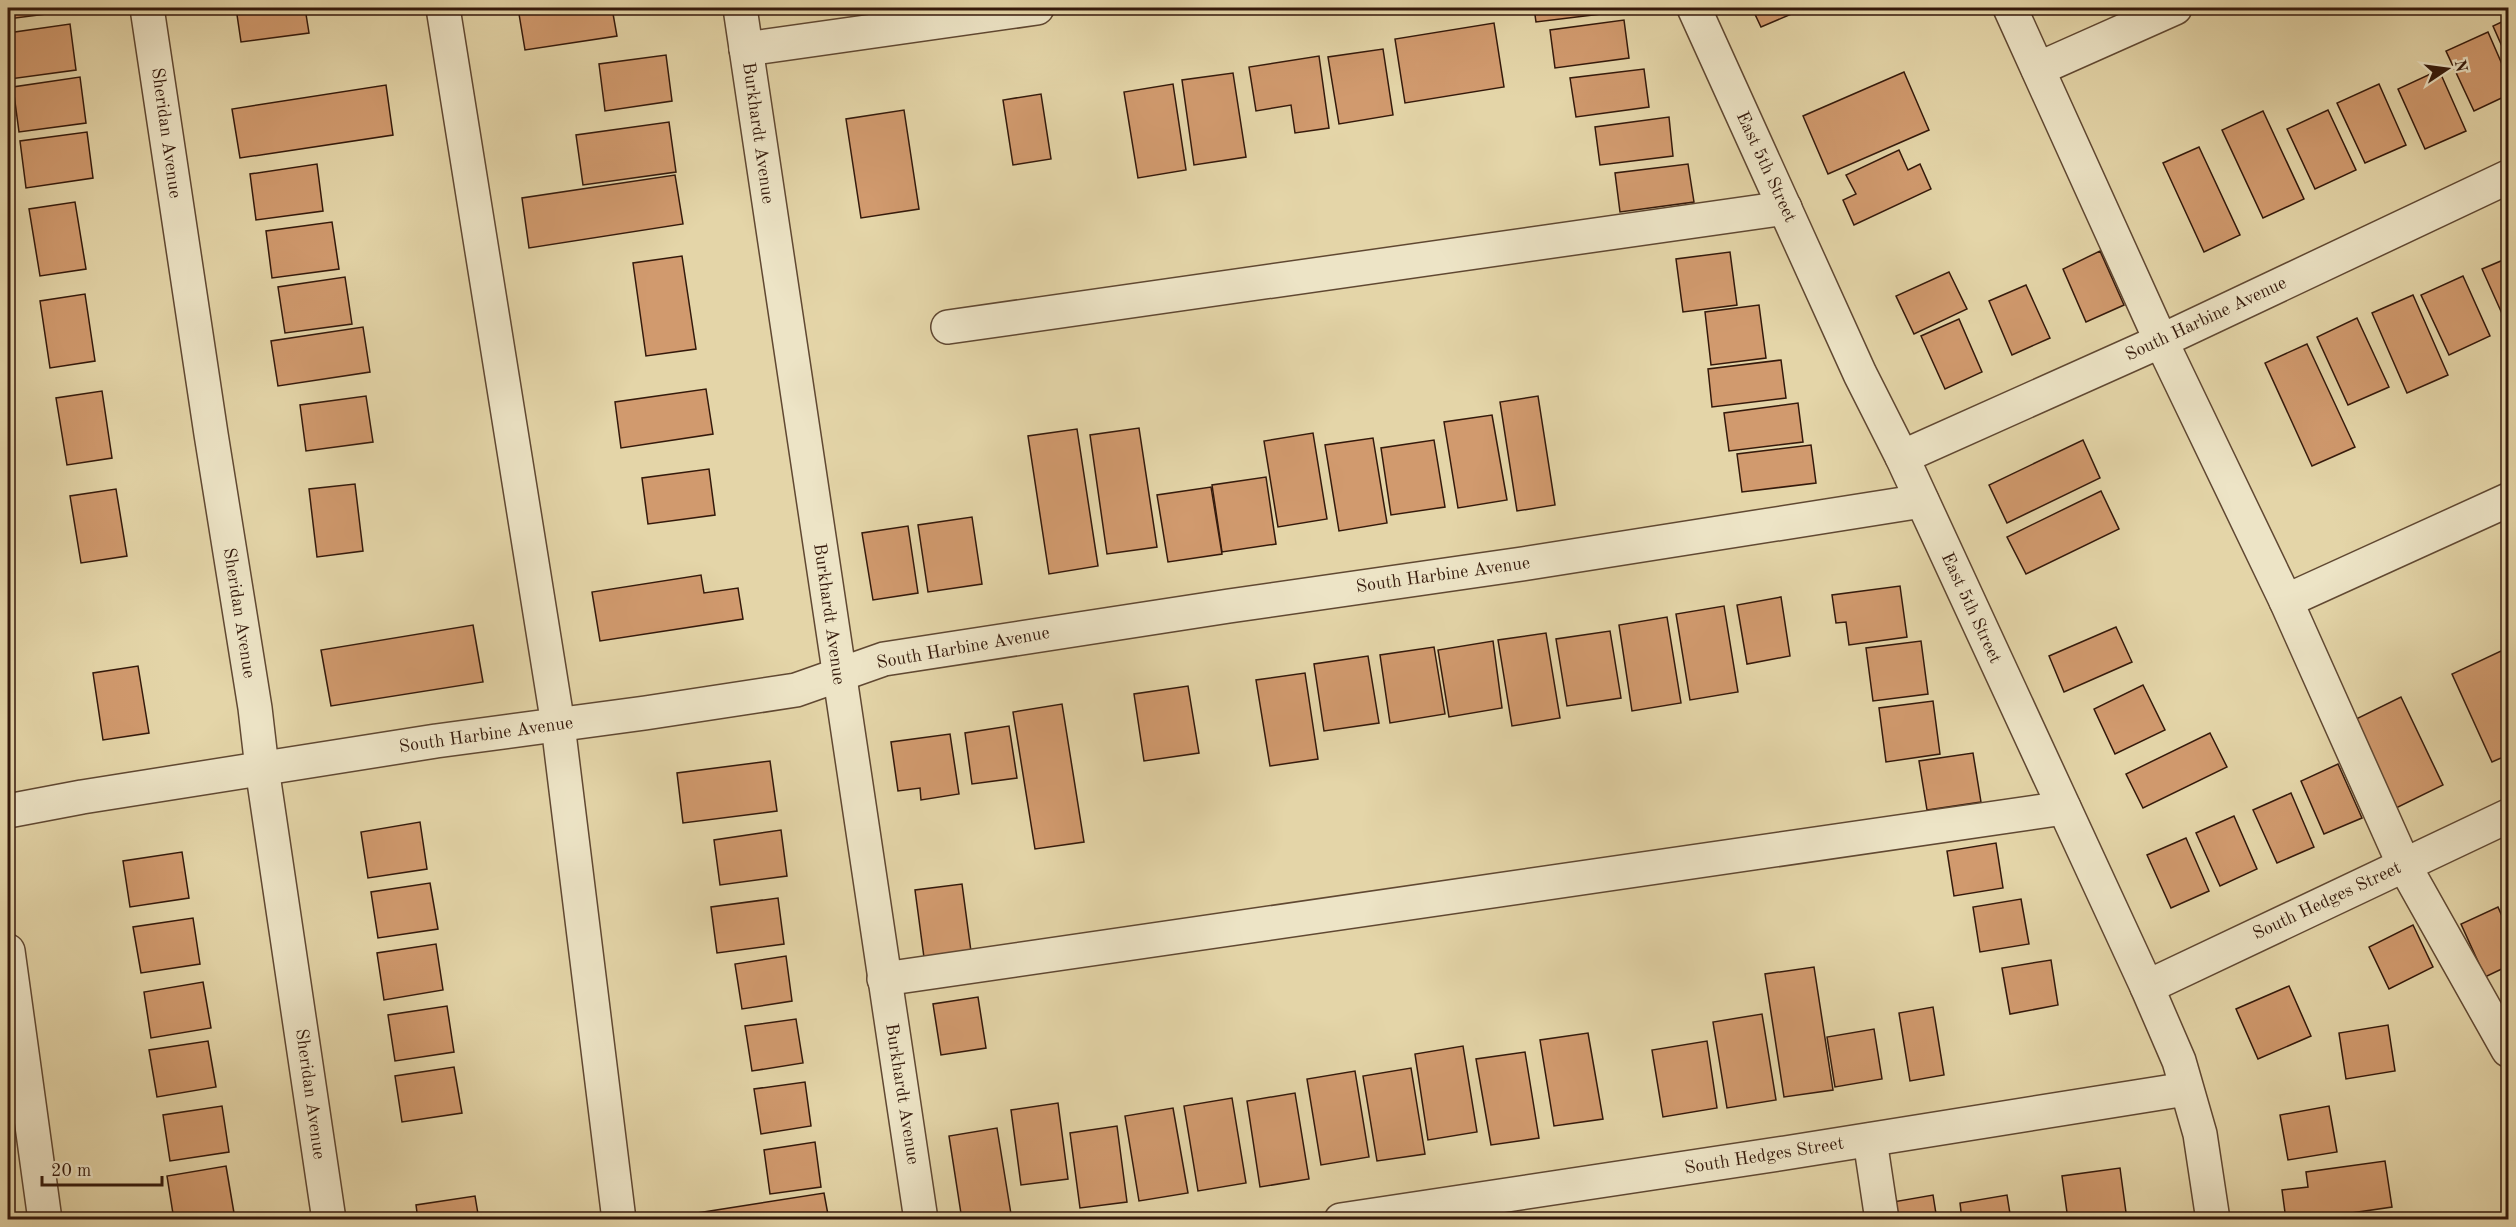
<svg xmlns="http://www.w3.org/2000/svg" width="2516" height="1227" font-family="'Old Standard TT',serif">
<rect width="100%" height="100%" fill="#e4d5a8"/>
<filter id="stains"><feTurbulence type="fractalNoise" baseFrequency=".00333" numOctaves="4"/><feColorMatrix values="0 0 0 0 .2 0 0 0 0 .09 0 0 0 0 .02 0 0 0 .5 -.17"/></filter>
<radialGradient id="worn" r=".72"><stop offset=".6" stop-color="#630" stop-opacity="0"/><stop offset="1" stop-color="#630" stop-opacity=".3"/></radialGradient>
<g fill="#d19a6e" stroke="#34190b" stroke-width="1.5">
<path d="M8 8H68L69 11 8 19Z"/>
<path d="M236 8H305L309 33 241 42Z"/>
<path d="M518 8H612L617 36 525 50Z"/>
<path d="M1534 8H1609V13L1536 22Z"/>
<path d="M1752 8H1794L1796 12 1761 27Z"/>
<path d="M2508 19V60L2493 26Z"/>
<path d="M1624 20 1629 58 1555 68 1550 30Z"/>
<path d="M1494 23 1504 87 1405 103 1395 39Z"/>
<path d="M70 24 76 70 10 79 8 33Z"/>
<path d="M2488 32 2508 78V95L2474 111 2446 51Z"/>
<path d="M1383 49 1393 115 1339 124 1328 57Z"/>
<path d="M666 55 672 101 605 111 599 64Z"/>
<path d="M1319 56 1329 128 1295 133 1291 105 1256 111 1249 67Z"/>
<path d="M1644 69 1649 107 1576 117 1570 78Z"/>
<path d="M2439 70 2466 131 2425 149 2398 89Z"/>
<path d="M1904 72 1929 130 1828 174 1803 116Z"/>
<path d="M1233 73 1246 157 1194 165 1182 80Z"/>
<path d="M80 77 86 123 19 132 13 87Z"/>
<path d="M1173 84 1186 170 1138 178 1124 92Z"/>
<path d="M2379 84 2406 145 2365 163 2337 103Z"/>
<path d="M386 85 393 135 240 158 232 109Z"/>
<path d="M1041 94 1051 159 1013 165 1003 100Z"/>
<path d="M904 110 919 209 861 218 846 119Z"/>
<path d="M2328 110 2356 170 2315 189 2287 129Z"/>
<path d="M2263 111 2304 199 2263 218 2222 130Z"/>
<path d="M1669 117 1673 156 1600 165 1595 127Z"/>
<path d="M669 122 676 172 583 185 576 135Z"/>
<path d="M87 132 93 178 26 188 20 141Z"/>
<path d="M2199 147 2240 235 2204 252 2163 163Z"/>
<path d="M1899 150 1908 170 1920 164 1931 189 1854 225 1843 200 1856 194 1846 175Z"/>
<path d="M317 164 323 211 256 220 250 174Z"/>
<path d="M1688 164 1694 202 1620 212 1615 173Z"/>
<path d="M675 175 683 224 529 248 522 198Z"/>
<path d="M75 202 86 269 40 276 29 209Z"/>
<path d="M332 222 339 269 272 278 266 231Z"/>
<path d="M2100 251 2124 305 2086 322 2063 269Z"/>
<path d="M1730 252 1737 305 1683 312 1676 259Z"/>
<path d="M682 256 696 349 646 356 633 263Z"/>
<path d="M2508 258V327L2482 269Z"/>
<path d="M1949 272 1967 309 1914 334 1896 296Z"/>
<path d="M2463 276 2490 336 2449 355 2421 295Z"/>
<path d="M345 277 352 324 285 333 278 287Z"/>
<path d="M2026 285 2050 338 2012 355 1989 301Z"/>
<path d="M85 294 95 361 50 368 40 301Z"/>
<path d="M2413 295 2448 375 2407 393 2372 313Z"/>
<path d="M1759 305 1766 358 1711 365 1705 312Z"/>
<path d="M2357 318 2389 387 2348 405 2317 337Z"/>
<path d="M1959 319 1982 372 1945 389 1921 336Z"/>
<path d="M363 327 370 372 278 386 271 341Z"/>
<path d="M2307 344 2355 447 2312 466 2265 363Z"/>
<path d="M1781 360 1786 398 1712 407 1708 369Z"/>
<path d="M706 389 713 434 621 448 615 402Z"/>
<path d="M102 391 112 458 67 465 56 398Z"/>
<path d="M366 396 373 442 306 451 300 405Z"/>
<path d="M1538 396 1555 505 1517 511 1500 402Z"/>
<path d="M1798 403 1803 442 1729 451 1724 413Z"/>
<path d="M1492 415 1507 500 1458 508 1444 422Z"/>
<path d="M1139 428 1157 547 1107 554 1090 435Z"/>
<path d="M1077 429 1098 566 1049 574 1028 436Z"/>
<path d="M1313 433 1327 519 1278 527 1264 441Z"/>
<path d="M1373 438 1387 523 1339 531 1325 445Z"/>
<path d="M1434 440 1445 507 1391 515 1381 448Z"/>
<path d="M2083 440 2100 478 2007 523 1989 485Z"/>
<path d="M1811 445 1816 483 1742 492 1737 454Z"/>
<path d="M709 469 715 515 648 524 642 478Z"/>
<path d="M1266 477 1276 544 1222 552 1212 485Z"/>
<path d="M355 484 363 551 317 557 309 489Z"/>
<path d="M1211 487 1222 554 1168 562 1157 495Z"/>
<path d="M116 489 127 556 81 563 70 496Z"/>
<path d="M2101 491 2119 529 2026 574 2007 537Z"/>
<path d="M972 517 982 584 928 592 918 525Z"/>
<path d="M908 526 918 593 873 600 862 533Z"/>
<path d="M701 575 704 593 738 588 743 619 600 641 592 592Z"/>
<path d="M1900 586 1907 637 1849 645 1846 622 1836 623 1832 595Z"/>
<path d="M1781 597 1790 656 1747 664 1737 605Z"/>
<path d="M1724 606 1738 692 1690 700 1676 614Z"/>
<path d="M1667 617 1681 703 1632 711 1619 625Z"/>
<path d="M473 625 483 682 331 706 321 650Z"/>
<path d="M2116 627 2132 662 2064 692 2049 656Z"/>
<path d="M1610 631 1621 698 1567 706 1556 639Z"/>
<path d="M1546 633 1560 718 1512 726 1498 640Z"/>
<path d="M1493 641 1502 708 1449 717 1438 650Z"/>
<path d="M1921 641 1928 694 1873 701 1866 648Z"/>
<path d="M1434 647 1445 714 1390 723 1380 655Z"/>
<path d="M2501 651 2508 667V755L2492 762 2452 674Z"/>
<path d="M1368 656 1379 723 1324 731 1314 664Z"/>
<path d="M138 666 149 733 103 740 93 673Z"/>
<path d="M1305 673 1318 759 1270 766 1256 680Z"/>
<path d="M2143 685 2165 730 2115 754 2094 709Z"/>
<path d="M1188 686 1199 753 1144 761 1134 694Z"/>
<path d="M2401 697 2443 785 2394 809 2352 721Z"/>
<path d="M1933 701 1940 754 1886 762 1879 708Z"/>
<path d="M1062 704 1084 842 1035 849 1013 712Z"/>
<path d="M1009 726 1017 778 972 784 965 733Z"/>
<path d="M2210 733 2227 767 2143 808 2126 774Z"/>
<path d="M950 734 959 794 921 800 920 788 898 791 891 742Z"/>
<path d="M1973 753 1981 802 1927 810 1919 761Z"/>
<path d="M770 761 777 811 683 823 677 773Z"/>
<path d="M2338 764 2362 818 2324 834 2301 781Z"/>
<path d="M2291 793 2314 847 2277 863 2253 810Z"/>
<path d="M2234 816 2257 869 2220 886 2196 833Z"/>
<path d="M420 822 427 869 368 878 361 832Z"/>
<path d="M781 830 787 876 720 885 714 840Z"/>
<path d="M2186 838 2209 891 2171 908 2147 855Z"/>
<path d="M1996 843 2003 888 1954 896 1947 851Z"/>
<path d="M182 852 189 898 130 907 123 861Z"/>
<path d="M430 883 438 929 378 938 371 892Z"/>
<path d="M962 884 972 959 925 965 915 890Z"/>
<path d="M778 898 784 944 717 953 711 907Z"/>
<path d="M2021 899 2029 944 1980 952 1973 907Z"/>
<path d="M2498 907 2508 930V966L2485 977 2461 924Z"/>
<path d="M193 918 200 964 141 973 133 927Z"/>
<path d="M2413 925 2433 967 2389 989 2369 947Z"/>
<path d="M436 944 443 990 384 1000 377 953Z"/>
<path d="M786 956 792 1001 742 1009 735 964Z"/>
<path d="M2051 960 2058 1005 2010 1014 2002 968Z"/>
<path d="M1814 967 1833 1090 1784 1097 1765 974Z"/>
<path d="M203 982 211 1028 151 1038 144 992Z"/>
<path d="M2289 986 2311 1036 2258 1059 2236 1009Z"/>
<path d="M978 997 986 1048 941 1055 933 1004Z"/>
<path d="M447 1006 454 1052 395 1061 388 1015Z"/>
<path d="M1933 1007 1944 1075 1910 1081 1899 1013Z"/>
<path d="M1762 1014 1776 1100 1727 1108 1713 1022Z"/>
<path d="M796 1019 803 1063 752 1071 745 1026Z"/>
<path d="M2388 1025 2395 1071 2346 1079 2339 1033Z"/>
<path d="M1874 1029 1882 1079 1835 1087 1827 1037Z"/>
<path d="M1588 1033 1603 1119 1554 1126 1540 1040Z"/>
<path d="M208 1041 216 1087 157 1097 149 1050Z"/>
<path d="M1707 1041 1717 1108 1663 1117 1652 1050Z"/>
<path d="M1463 1046 1477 1132 1428 1140 1415 1054Z"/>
<path d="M1525 1052 1539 1138 1491 1145 1476 1059Z"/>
<path d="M454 1067 462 1113 402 1122 395 1076Z"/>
<path d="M1411 1068 1425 1154 1377 1161 1363 1076Z"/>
<path d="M1355 1071 1369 1157 1321 1165 1307 1079Z"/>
<path d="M805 1082 811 1126 761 1134 754 1089Z"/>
<path d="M1295 1093 1309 1179 1260 1187 1247 1101Z"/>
<path d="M1232 1098 1246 1183 1198 1191 1184 1106Z"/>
<path d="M1058 1103 1068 1179 1021 1185 1011 1110Z"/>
<path d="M222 1106 229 1152 170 1161 163 1115Z"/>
<path d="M2329 1106 2337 1152 2288 1160 2280 1115Z"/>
<path d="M1173 1108 1188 1193 1139 1201 1125 1116Z"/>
<path d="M1117 1126 1127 1202 1080 1208 1070 1133Z"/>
<path d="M997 1128 1011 1214 962 1220 949 1136Z"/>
<path d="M815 1142 821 1187 770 1194 764 1150Z"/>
<path d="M2385 1161 2392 1207 2303 1220H2286L2282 1190 2308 1187 2306 1172Z"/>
<path d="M226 1166 234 1213 190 1220H174L167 1176Z"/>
<path d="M2120 1168 2127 1220H2068L2062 1176Z"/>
<path d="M824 1193 829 1220H672V1217Z"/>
<path d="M1933 1195 1937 1220H1890L1887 1203Z"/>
<path d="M2007 1195 2011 1220H1962L1960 1203Z"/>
<path d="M475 1196 479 1220H418L416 1205Z"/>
</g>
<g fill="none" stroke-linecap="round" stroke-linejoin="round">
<defs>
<g id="minor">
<path d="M147 8 211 434 255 708 262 768 329 1220"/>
<path d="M443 8 558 725 619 1220"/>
<path d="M740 8 921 1220"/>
<path d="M1694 8 1860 374 1902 457 2147 987 2179 1061 2200 1134 2213 1220"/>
<path d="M2010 8 2161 341 2286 601 2404 865 2508 1050"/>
<path d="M746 49 1037 8"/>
<path d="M2038 69 2175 8"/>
<path d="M948 327 1785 208"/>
<path d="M1902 457 2161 341 2508 177"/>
<path d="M2286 601 2508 500"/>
<path d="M8 811 82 797 436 741 645 713 796 690 884 659 1229 606 1522 564 1922 501"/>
<path d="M8 951 45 1220"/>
<path d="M884 979 2064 808"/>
<path d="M2147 987 2508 816"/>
<path d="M1870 1140 1882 1220"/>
<path d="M1341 1220 1785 1153 2186 1089"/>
</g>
</defs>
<use href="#minor" stroke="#604832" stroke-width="36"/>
<use href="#minor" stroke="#ede4c6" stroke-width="33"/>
</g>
<g text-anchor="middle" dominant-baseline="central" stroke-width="6" stroke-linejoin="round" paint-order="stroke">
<g font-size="18" fill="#34190b" stroke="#ede4c6">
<text transform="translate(166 133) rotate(82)">Sheridan Avenue</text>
<text transform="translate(758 133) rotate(82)">Burkhardt Avenue</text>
<text transform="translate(1766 167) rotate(65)">East 5th Street</text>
<text transform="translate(2206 319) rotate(-25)">South Harbine Avenue</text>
<text transform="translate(1443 575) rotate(-8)">South Harbine Avenue</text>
<text transform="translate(1971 608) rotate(65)">East 5th Street</text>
<text transform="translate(239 613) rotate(81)">Sheridan Avenue</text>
<text transform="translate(829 614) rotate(82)">Burkhardt Avenue</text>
<text transform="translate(963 648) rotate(-10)">South Harbine Avenue</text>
<text transform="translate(486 735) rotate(-8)">South Harbine Avenue</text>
<text transform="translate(2327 901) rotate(-25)">South Hedges Street</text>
<text transform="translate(310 1094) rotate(82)">Sheridan Avenue</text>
<text transform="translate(902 1094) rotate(81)">Burkhardt Avenue</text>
<text transform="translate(1764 1156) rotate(-9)">South Hedges Street</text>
</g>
</g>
<rect width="2516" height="1227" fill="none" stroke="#e4d5a8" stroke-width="30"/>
<rect x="9" y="9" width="2498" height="1209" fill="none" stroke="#34190b" stroke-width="3"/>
<rect x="15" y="15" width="2486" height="1197" fill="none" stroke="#34190b" stroke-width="1.5"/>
<g transform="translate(2447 69) rotate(77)" stroke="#ede4c6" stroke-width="4.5" paint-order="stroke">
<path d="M0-4.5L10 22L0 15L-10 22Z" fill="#34190b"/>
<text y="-9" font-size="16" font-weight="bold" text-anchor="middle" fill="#34190b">N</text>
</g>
<path d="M42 1176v9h120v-9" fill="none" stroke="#34190b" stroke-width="3"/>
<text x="51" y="1176" font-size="18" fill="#34190b" stroke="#ede4c6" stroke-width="4.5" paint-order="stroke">20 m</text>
<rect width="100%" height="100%" filter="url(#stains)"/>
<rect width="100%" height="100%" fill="url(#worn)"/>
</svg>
